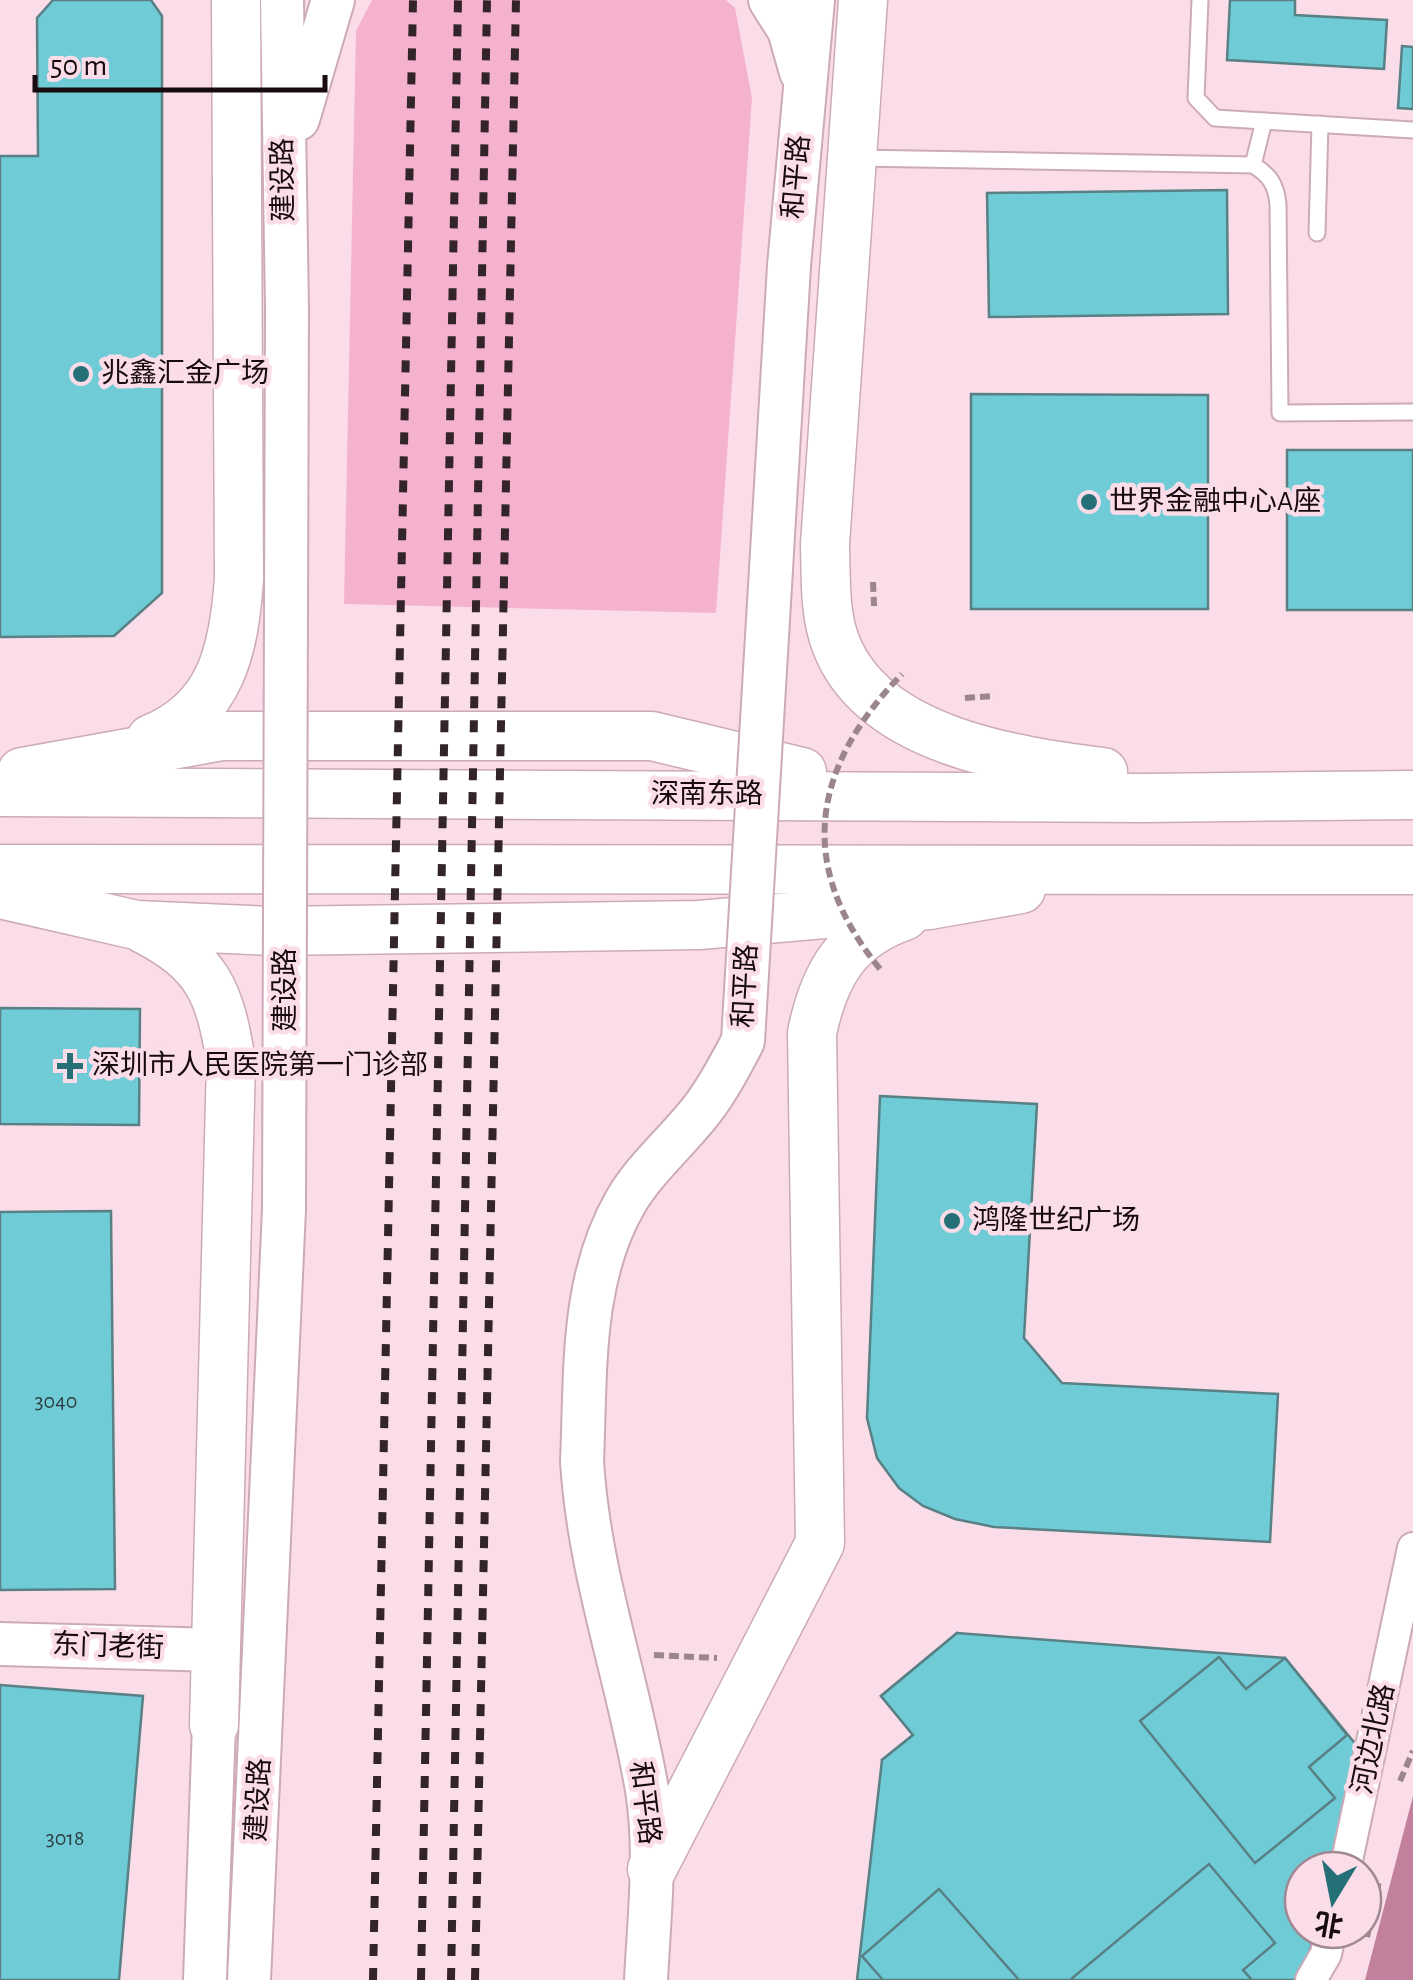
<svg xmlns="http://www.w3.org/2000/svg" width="1413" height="1980" font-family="'Alegreya Sans','Noto Sans SC',sans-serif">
<rect width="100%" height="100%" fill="#fbdde9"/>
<path fill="#f5b2ce" d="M372 0H726L735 8 752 98 716 613 344 604 356 31Z"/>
<path fill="#c1809c" d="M1413 1796V1980H1365Z"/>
<g fill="#6fcbd5" stroke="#588085" stroke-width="2.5">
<path d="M53 0H151L162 16V593L114 636 0 637V156H38L37 18Z"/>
<path d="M1230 0H1295V15L1387 20 1384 69 1227 60Z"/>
<path d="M1402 46 1413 47V109L1398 108Z"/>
<path d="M1227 190 1228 314 989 317 987 193Z"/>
<path d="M971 394 1208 395V609H971Z"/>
<rect x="1287" y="450" width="126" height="160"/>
<path d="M0 1008 140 1009 139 1125 0 1124Z"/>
<path d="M880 1096 1037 1104 1024 1338 1062 1383 1278 1394 1270 1542 994 1527 955 1519 923 1506 899 1488 877 1458 867 1418Z"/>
<path d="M111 1211 115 1589 0 1590V1212Z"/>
<path d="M957 1633 989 1671 1022 1644 1087 1723 947 1839 882 1760 913 1735 881 1696Z"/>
<path d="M957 1633 1285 1658 1358 1747 1329 1870H1303V1930H1315L1303 1980H857L882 1760 913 1735 881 1696Z"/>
<path d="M1219 1657 1246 1689 1285 1658 1347 1735 1309 1767 1335 1798 1255 1863 1140 1721Z"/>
<path d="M0 1685 143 1696 119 1980H0Z"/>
<path d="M1209 1864 1275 1943 1243 1970 1252 1980H1070Z"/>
<path d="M939 1889 1019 1980H883L862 1956Z"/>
</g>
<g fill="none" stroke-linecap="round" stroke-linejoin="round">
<defs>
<g id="lane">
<path d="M1200 0 1196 98 1215 118 1264 121"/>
<path d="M857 158 1253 165C1270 175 1276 185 1278 204L1280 413 1413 412"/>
<path d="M1253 165 1264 121 1413 130"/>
<path d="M1317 233 1320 124"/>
</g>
<g id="street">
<path d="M1345 1870 1413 1548"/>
<path d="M1311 1980 1326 1954 1331 1930"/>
</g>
<g id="secondary">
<path d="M282 0 287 309"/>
<path d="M770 0 789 30 801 72"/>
<path d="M298 119 333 0"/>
<path d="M789 266 813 0"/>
<path d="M582 1461C589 1575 628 1678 647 1790 657 1852 649 1918 646 1980"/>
<path d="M0 1644 217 1650"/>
<path d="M205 1980 214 1725"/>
<path d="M249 1980 284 1209"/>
</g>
<g id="primary">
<path d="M863 0 825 544C826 576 824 614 836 644 873 741 1015 761 1103 772"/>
<path d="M151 739C222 711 234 648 239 579L236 0"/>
<path d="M22 772 222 736H652L802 772"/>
<path d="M0 792 1145 798 1413 795"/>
<path d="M0 869 1413 870"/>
<path d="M0 894 136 925 272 931 699 925 929 905 1021 889"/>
<path d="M144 929C208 962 220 992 231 1062L214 1725"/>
<path d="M652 1869 820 1543 812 1033C824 975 846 936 904 916"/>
</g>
</defs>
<use href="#lane" stroke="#cdaab8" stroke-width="19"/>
<use href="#street" stroke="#cdaab8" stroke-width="34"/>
<use href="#secondary" stroke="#cdaab8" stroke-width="46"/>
<use href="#primary" stroke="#cdaab8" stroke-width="51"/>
<g stroke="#9b858e" stroke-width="6" stroke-dasharray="10 5" stroke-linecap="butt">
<path d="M873 582 874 606"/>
<path d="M965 698 995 696"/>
<path d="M654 1655 717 1658"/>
<path d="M1400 1781 1413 1751"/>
<path d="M1367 1937 1379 1881"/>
</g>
<use href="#lane" stroke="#fff" stroke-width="15"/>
<use href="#street" stroke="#fff" stroke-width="30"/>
<use href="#secondary" stroke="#fff" stroke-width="42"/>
<use href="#primary" stroke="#fff" stroke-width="48"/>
<g stroke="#33242a" stroke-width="8" stroke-dasharray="12 12" stroke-linecap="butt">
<path d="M373 1980 413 0"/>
<path d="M421 1980 458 0"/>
<path d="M451 1980 487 0"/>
<path d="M475 1980 516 0"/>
</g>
<defs>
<g id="secondary-bridge">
<path d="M284 1209 287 309"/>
<path d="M582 1461C586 1373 580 1280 626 1201 646 1167 680 1139 704 1107 719 1087 731 1064 743 1041L789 266"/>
</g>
</defs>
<use href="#secondary-bridge" stroke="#cdaab8" stroke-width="46" stroke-linecap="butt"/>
<path stroke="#9b858e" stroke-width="6" stroke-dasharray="10 5" stroke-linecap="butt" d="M880 969C795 865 812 767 902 674"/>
<use href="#secondary-bridge" stroke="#fff" stroke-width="42"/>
</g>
<g fill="#256f77" stroke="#fbdde9" stroke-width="4">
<circle cx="81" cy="374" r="10"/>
<circle cx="1089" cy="502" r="10"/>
<path d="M65 1051h10v10h10v10h-10v10h-10v-10h-10v-10h10z"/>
<circle cx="952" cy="1221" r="10"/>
</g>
<g text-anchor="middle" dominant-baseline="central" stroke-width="9" stroke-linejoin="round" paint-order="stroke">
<g font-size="22" fill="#2d3b41">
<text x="56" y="1401">3040</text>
<text x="65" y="1838">3018</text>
</g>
<g font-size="28" fill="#170b10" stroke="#fbdde9">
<text transform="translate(797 177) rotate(-85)">和平路</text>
<text transform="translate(284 180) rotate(-91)">建设路</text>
<text x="707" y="795">深南东路</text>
<text transform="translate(746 986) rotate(-87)">和平路</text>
<text transform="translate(286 990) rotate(-90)">建设路</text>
<text transform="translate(108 1647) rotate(2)">东门老街</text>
<text transform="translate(1374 1739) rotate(-78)">河边北路</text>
<text transform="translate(259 1800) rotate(-87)">建设路</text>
<text transform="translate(644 1803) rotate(83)">和平路</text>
</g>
<g font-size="28" fill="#170b10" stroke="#fbdde9" text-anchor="start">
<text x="101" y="374">兆鑫汇金广场</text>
<text x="1109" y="502">世界金融中心A座</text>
<text x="92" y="1066">深圳市人民医院第一门诊部</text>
<text x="972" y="1221">鸿隆世纪广场</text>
</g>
</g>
<g transform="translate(1333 1900) rotate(190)"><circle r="48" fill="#fbdde9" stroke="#a08992" stroke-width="2.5"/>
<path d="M0-8L18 38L0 25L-18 38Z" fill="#256f77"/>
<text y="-15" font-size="28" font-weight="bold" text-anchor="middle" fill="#170b10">北</text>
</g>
<path d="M35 75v15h290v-15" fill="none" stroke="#170b10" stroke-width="5"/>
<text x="50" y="75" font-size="30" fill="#170b10" stroke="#fbdde9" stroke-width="8" paint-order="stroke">50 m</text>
</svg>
